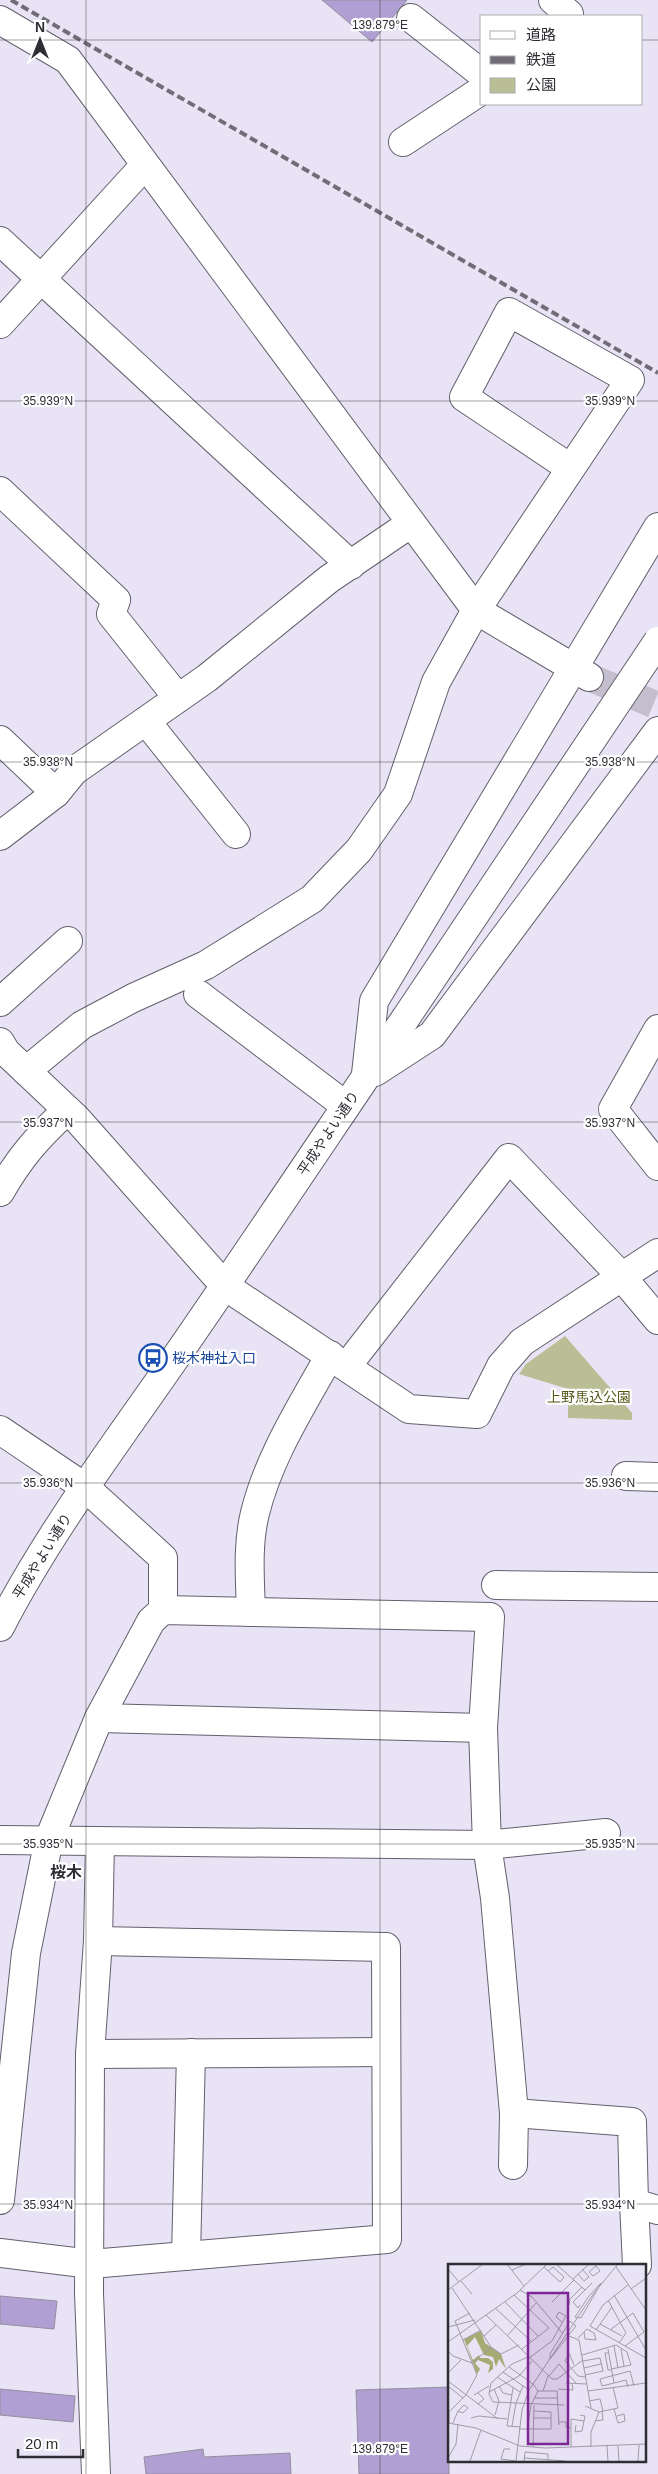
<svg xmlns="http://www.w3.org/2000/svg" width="658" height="2474" font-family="Helvetica,'Noto Sans JP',sans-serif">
<rect width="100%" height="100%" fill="#e9e4f5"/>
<path fill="#babe94" d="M565 1336 632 1413V1420L568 1418V1389L519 1374 526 1364Z"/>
<g fill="#b09fd2" stroke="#948f9e">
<path d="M322 0H407L372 42Z"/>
<path d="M0 2296 57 2301 54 2329 0 2324Z"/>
<path d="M449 2387V2474H359L356 2390Z"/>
<path d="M0 2389 75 2396 73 2422 0 2415Z"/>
<path d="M203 2449 204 2457 290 2453 291 2474H146L144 2457Z"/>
</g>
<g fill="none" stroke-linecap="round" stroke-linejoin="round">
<path stroke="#c4bfce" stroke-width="28" stroke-dasharray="28 14" stroke-linecap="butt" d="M589 677 658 706"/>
<defs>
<g id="minor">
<path d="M553 0 569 14"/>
<path d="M411 18 482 74"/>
<path d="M0 20 68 60 476 610 589 677"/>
<path d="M403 142 482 90"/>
<path d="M0 241 351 565"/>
<path d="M0 324 145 165"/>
<path d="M0 491 116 600 111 614 178 698"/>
<path d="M146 721 236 834"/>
<path d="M0 740 56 793"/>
<path d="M0 836 56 793 74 771 207 678 329 579 410 524"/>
<path d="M198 994 346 1106"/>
<path d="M0 1002 68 941"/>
<path d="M658 1029 613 1109 658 1166"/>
<path d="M0 1042 6 1052 77 1119 225 1286 409 1409 477 1414 501 1366 522 1342 658 1253"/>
<path d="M26 1071 82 1025 133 998 206 965 312 899 359 850 398 794 436 682 476 610 630 380 509 312 464 397 570 468"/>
<path d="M375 1072 432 1035 658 731"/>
<path d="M366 1074 374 1001 658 527"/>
<path d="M0 1192C20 1157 37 1138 67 1110"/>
<path d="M347 1366 509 1158 622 1277 658 1320"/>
<path d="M0 1430 86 1488 163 1558V1610"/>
<path d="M626 1476 658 1477"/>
<path d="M496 1585 658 1587"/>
<path d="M251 1612C250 1579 247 1545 255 1513 269 1456 302 1406 330 1355"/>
<path d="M0 1627C48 1534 112 1449 171 1364 250 1250 327 1134 405 1019"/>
<path d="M99 1718 483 1728"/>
<path d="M0 1840 487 1845 606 1833"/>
<path d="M90 2054 386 2052"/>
<path d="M514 2113 632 2122 634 2203 658 2210"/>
<path d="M0 2200 26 1953 49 1839 99 1718 151 1621 163 1610 490 1617 483 1728 487 1845 495 1898 514 2113 513 2165"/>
<path d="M634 2203 637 2265"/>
<path d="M0 2253 91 2264 387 2239 386 1947 98 1941"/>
<path d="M186 2256 191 2053"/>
<path d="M96 2474 89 2293 90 2054 98 1941 100 1841"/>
</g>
</defs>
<use href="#minor" stroke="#645f6d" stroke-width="30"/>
<use href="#minor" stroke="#fff" stroke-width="28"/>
<path stroke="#706d77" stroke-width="4" stroke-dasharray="8 4" stroke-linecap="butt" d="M11 0 658 373"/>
<defs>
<path id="minor-bridge" d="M405 1019 658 641"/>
</defs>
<use href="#minor-bridge" stroke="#645f6d" stroke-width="30" stroke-linecap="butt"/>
<use href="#minor-bridge" stroke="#fff" stroke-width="28"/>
</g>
<path fill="none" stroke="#2f2d34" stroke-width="1" stroke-opacity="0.45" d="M86 0V2474M380 0V2474M0 40H482M642 40H658M0 401H658M0 762H658M0 1122H658M0 1483H658M0 1844H658M0 2204H658"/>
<defs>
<symbol id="bus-ring" viewBox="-11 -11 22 22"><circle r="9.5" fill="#fff" stroke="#1a4fb4" stroke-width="1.5"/><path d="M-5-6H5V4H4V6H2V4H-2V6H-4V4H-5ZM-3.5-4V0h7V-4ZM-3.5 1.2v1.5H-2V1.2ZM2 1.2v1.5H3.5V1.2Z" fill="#1a4fb4"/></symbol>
</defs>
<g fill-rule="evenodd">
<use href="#bus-ring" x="137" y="1342" width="32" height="32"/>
</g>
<g text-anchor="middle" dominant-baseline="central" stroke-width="4.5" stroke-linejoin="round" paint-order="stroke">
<g font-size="14" fill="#2f2d34" stroke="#fff">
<text transform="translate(328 1133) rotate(-56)">平成やよい通り</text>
<text transform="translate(42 1556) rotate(-58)">平成やよい通り</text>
</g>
<g font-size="14" fill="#164399" stroke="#fff" text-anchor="start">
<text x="172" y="1358">桜木神社入口</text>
</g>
<g font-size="14" fill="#545717" stroke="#fff">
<text x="589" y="1397">上野馬込公園</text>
</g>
<g font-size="16" font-weight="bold" fill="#2f2d34" stroke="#fff">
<text x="66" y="1872">桜木</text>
</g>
</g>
<g transform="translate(448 2264)">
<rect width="198" height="198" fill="#e9e4f5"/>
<path d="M33 67 37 79 53 90 58 105 51 95 48 103 45 93 36 91 27 73 19 82 25 96 31 91 32 94H40L45 98V105L40 109 42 101 30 96 27 99 32 105 29 110 16 75Z" fill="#a6aa73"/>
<path fill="none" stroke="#9f9ba8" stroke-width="1" d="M59 0 76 22M108 0 137 26M147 0 148 2 152 7 145 12 141 8 148 2M96 3 100 7 112 18 116 13 105 3 100 7M168 3 198 46M0 5 11 18M64 6 78 0M130 10 136 17 141 13 134 5M125 15 141 0M13 17 24 30M153 19 133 54 127 53 141 32ZM180 21 155 41 142 62 198 94M4 24 43 83 53 90 71 81M183 25 198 14M0 26 35 0M72 26 84 33 115 70M66 31 101 64M166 31 198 86M160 36 178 69 171 79M57 38 90 72M104 38 126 16M121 41 122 35 134 23M132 41 130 44 125 38 144 19M47 44 83 77M38 51 104 115H109L135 96M122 57 128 62 102 95V90ZM152 60 174 72M0 63 27 56M148 66 164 43M162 66 185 49 196 68M60 71 88 39M36 72 48 61M121 72 131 76 143 144M130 74 139 65 146 69 148 76 137 75 136 68M15 76 33 66M0 78 69 29 99 0M166 82 170 104M177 82 196 68M74 85 101 64M160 85 166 119M173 85 176 102M0 87 5 92 24 99M160 89H157L160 106H163M134 91 168 81 179 88 183 101 163 105M80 93 64 100 43 119 41 130 45 138 116 141M81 94 104 77 118 52 111 48 108 53 114 58M135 97 152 94 155 107 137 111M24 99 43 83M126 101 121 89 117 97 130 112 137 113M61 103 85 120 90 127M136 104 153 100M55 108 81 126M0 109 13 96M101 112 111 100 128 119M49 113 72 128M0 117 50 155M118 119 138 120M0 122 15 134M51 122 55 129 64 131M180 123 178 116 154 122 152 115 182 107 186 122M65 124 59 162 72 163M46 125 51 137 47 151M110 125 125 126 124 119M90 127H109L111 161M95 127 100 112M140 127 198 119M41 128 71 112 84 97M30 129 36 135 30 140M26 131 41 122M86 134H109M141 137 152 135 155 147M137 142 151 148 143 168V183M166 145 170 159 177 157 176 150 169 152M151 148 170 144 165 123M23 154 31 152 59 155M85 154H103M147 157 155 156 154 147M111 158H118V163L123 164M0 159 28 164 72 182 97 184 198 180M1 159V148L18 131 29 111 7 57 22 49M5 159 10 147 16 141 20 144 15 149 10 147M128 161 127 168 134 167 137 152 132 151M64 162 68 139 75 122M71 165H103V148L86 147M79 166 83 141 90 127M159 182 160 197M170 182 171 197M85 183 86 141M123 183V155L136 157M62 185H56L53 195 68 197M0 194 8 180 10 160M76 194 117 197M22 197 33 166M68 197 74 146 81 126 146 29 170 0M76 197 77 188 100 190V196M190 197 191 181"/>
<path fill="#7d2796" fill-opacity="0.15" stroke="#7d2796" stroke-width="2.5" d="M80 29H120V180H80Z"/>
<rect width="198" height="198" fill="none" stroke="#2f2d34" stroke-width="2.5"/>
</g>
<g font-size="12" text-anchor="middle" fill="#2f2d34" stroke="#fff" stroke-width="4.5" stroke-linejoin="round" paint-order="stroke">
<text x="380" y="29">139.879°E</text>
<text x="48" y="405">35.939°N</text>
<text x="610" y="405">35.939°N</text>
<text x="48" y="766">35.938°N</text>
<text x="610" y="766">35.938°N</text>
<text x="48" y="1127">35.937°N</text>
<text x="610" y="1127">35.937°N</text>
<text x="48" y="1487">35.936°N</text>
<text x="610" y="1487">35.936°N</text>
<text x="48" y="1848">35.935°N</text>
<text x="610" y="1848">35.935°N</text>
<text x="48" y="2209">35.934°N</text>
<text x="610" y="2209">35.934°N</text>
<text x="380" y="2453">139.879°E</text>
</g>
<rect x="480" y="15" width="162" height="90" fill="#ffffff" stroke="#acabae"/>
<rect x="490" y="31" width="25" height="8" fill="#ffffff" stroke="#acabae"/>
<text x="526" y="40" font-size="15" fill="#2f2d34">道路</text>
<rect x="490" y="56" width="25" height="8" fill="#706d77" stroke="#acabae"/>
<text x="526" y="65" font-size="15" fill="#2f2d34">鉄道</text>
<rect x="490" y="78" width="25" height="15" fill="#babe94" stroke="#acabae"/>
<text x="526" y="90" font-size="15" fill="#2f2d34">公園</text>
<g transform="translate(40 40)" stroke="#ffffff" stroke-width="4" paint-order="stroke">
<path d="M0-4L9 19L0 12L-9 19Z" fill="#2f2d34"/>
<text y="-8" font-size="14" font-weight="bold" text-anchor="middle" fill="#2f2d34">N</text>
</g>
<path d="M18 2449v8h65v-8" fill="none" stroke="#2f2d34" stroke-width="2.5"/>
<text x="25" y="2449" font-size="15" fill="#2f2d34" stroke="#ffffff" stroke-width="4" paint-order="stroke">20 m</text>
</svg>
